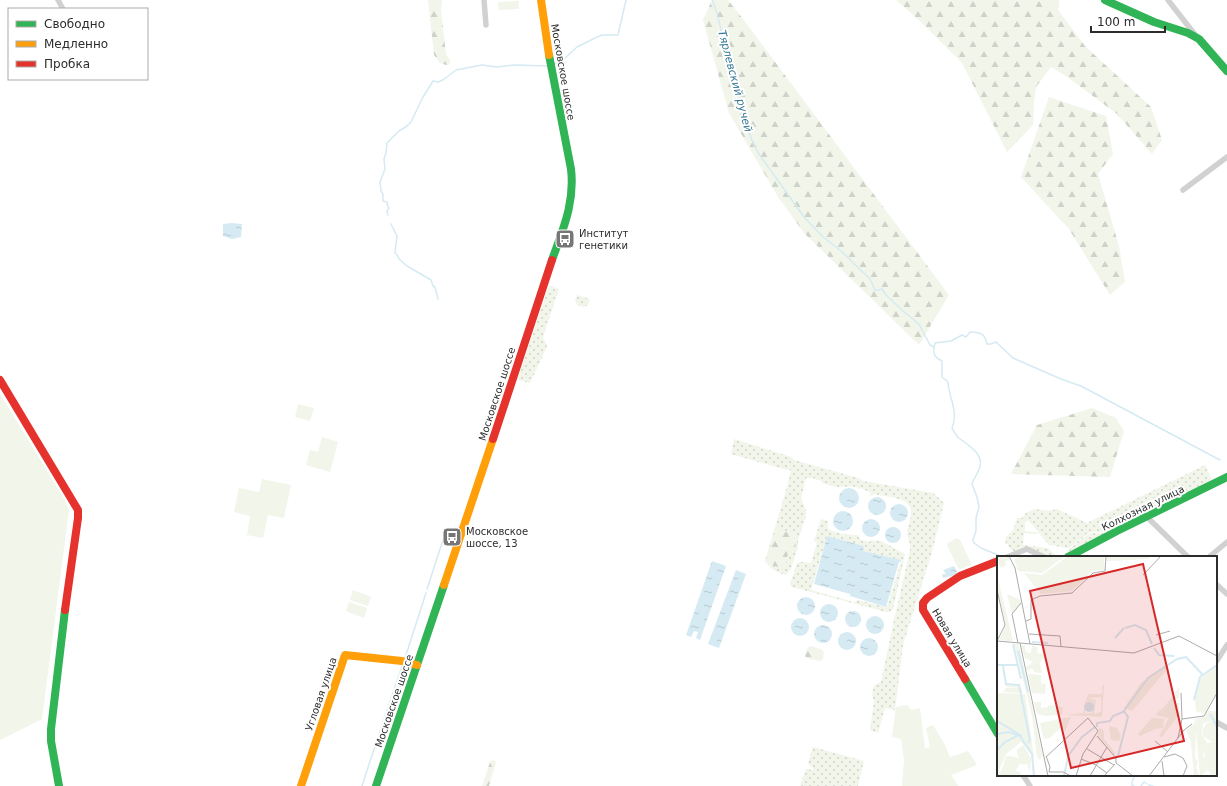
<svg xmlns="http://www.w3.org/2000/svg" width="1227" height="786" font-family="'DejaVu Sans',sans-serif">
<defs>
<pattern id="grass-dots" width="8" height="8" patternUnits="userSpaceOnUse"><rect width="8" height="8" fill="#f1f5ea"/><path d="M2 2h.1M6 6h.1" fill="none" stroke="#cfd2c9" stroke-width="1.8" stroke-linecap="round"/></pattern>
<pattern id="forest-firs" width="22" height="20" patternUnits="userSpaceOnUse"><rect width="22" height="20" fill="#f1f5ea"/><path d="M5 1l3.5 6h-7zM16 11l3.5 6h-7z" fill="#cfd2c9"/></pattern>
<pattern id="water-ripples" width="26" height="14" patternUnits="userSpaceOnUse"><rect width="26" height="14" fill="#d5eaf2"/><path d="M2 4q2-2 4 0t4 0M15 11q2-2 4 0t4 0" fill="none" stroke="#b7c9d0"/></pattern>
</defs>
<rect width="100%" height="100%" fill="#fff"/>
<g fill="url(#grass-dots)" fill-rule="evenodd">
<path d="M551 286 559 289 543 337 546 343 547 347 530 383 519 380 518 378 548 288Z"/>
<path d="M577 295 590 299 588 305 583 307 577 305 575 301Z"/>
<path d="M734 439 791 457 794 460 858 478 863 481 933 493 944 503 932 552 903 645 895 710 885 708 878 733 870 730 874 701 872 695 874 685 881 682 894 620 910 550C911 543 907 538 907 531 908 525 911 519 911 513 913 498 889 497 878 495L874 494 870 497 871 493 861 488 860 489C853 485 848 487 841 487 836 488 828 484 822 483V481L812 478H806L801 498 806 511V516L798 540V547L791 569 786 575C778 573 769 568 765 561L787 487 791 471 789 469 787 470 731 454ZM781 527 784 528 785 531 794 535 796 545 788 552Z"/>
<path d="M1205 465 1212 480 1186 494 1176 496 1152 509 1149 506 1150 504 1147 503 1146 506 1149 509 1145 512H1133V509H1131V512L1139 514 1121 525 1115 524 1118 520 1117 517 1116 518 1117 520 1103 532H1093L1088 533 1069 548 1049 545 1028 520 1025 522V531L1036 532 1038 534 1024 533 1023 545 1048 548 1057 557H1048L1027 547H1023L1014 552 1011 550 1007 544H1005L1006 540 1005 538 1013 530 1017 518H1022L1026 513 1035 509 1048 511 1057 509 1087 523Z"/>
<path d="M1143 514H1145L1080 548 1079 546 1066 554 1064 557H1062C1069 550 1084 534 1093 533 1097 533 1100 534 1103 533L1112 526H1121Z"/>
<path d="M821 519 828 521V529C837 534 848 535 858 535L861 540 870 542 871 540 881 541 905 554 893 609 889 612H886L792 587 790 584 797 563 801 562 811 563 817 543 814 541ZM827 536 864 546 863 551 901 561 887 607H885L858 600 853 603 850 601 811 590Z"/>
<path d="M813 747 864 761 858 786H802L800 785 806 769 813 770V768L809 765 808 762Z"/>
</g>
<g fill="url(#forest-firs)">
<path d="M428 0H442L441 10 446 54 450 60V64L446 65 440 63 434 55Z"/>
<path d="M712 0H728L740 15 949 295 919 345 805 234 778 197 729 113 703 20Z"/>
<path d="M896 0H1059L1058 10 1085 46 1151 107 1162 140 1152 154 1117 114 1066 76 1051 67 1036 87 1034 103 1033 125 1007 152 962 63 921 22Z"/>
<path d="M1049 97 1106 116 1113 154 1098 174 1119 246 1125 282 1110 295 1069 229 1021 177Z"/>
<path d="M1092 408 1116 418 1124 431 1110 477 1011 474 1037 425Z"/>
<path d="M782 527 784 528 785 531 794 535 796 544 795 549 788 552 786 565 781 568 767 563 766 560 775 531 777 528Z"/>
<path d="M810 646 821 649 824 652 823 659 820 661 806 658 805 655 807 649Z"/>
<path d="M493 760 496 762 489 786H482L490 762Z"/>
</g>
<g fill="#f1f5ea">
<path d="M519 1V9L499 10 498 2Z"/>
<path d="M0 394 65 500 69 510 42 719 0 740Z"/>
<path d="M298 404 314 408 310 421 295 417Z"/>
<path d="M322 437 338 442 330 472 306 465 310 450 318 452Z"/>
<path d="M262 479 291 485 284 518 268 515 263 538 247 535 250 516 234 512 239 488 259 492Z"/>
<path d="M957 538 960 540 971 563V565L961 569 958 568 947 545 948 543Z"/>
<path d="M353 590 371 597 368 606 350 600Z"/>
<path d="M349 602 367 608 364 618 346 611Z"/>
<path d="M907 705 911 710 920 708 925 748 930 747 926 728 933 725 944 743 950 757 968 751 977 765 951 775 958 786H902L904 760 901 739 892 737 896 707Z"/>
</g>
<g fill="url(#water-ripples)">
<path d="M231 223 242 224 241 237 232 239 223 236V224Z"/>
<circle cx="849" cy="498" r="10"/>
<circle cx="877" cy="506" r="9"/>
<circle cx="899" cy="513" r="9"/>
<circle cx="843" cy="521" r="10"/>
<circle cx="871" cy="528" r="9"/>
<circle cx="893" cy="535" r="8"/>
<path d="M827 536 864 546 863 551 901 560 900 562H899L886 607 850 596V594L814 584Z"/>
<path d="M712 561 726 566 700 640 696 638 698 632 694 631 691 637 686 635Z"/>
<path d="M954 566 957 571 956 575 943 578 942 574H946L943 570Z"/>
<path d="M736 570 746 574 719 648 708 644Z"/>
<circle cx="806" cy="606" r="9"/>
<circle cx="829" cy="613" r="9"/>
<circle cx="853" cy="619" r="8"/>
<circle cx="875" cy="625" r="9"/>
<circle cx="800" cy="627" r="9"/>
<circle cx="823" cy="634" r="9"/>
<circle cx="847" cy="641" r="9"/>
<circle cx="869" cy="647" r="9"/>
</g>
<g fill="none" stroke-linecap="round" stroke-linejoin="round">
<g stroke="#d5eaf2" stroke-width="1.5">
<path d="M712 0C719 14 720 30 725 45 727 53 732 60 734 68 741 97 743 128 759 154L804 217 822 236 841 251 870 279 875 290H878L882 289 886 295 903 311 919 324 930 345 934 347C933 355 935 357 942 361V377L948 382C949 399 959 411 952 428 954 431 956 436 959 438 969 446 983 453 980 467 978 473 974 478 972 484L977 497 979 507 976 518V531L973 540 974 543 981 548 998 555"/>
<path d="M554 64 565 58 577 47 595 38 602 35H618L626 0"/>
<path d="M388 215 387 211 389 208 388 207 387 202 383 201V194L381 191 380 182 385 169 384 159 386 153 387 143 399 131 407 126 411 122 423 97 433 81 438 82 443 80 456 70 482 65 497 67 515 65 548 66"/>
<path d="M391 224 397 236 395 253 398 256 399 259 407 266 431 280 433 286 435 287 438 299"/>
<path d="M934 347 935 343 951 341 962 335 966 337 970 332C981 333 984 332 987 344H991L996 342 1013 358 1061 379 1081 386 1220 460"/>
<path d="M427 589 443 540"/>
<path d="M405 658 426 593"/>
<path d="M377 741 403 663"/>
<path d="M1149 785 1153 786"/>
<path d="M362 786 375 746"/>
<path d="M1134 786 1132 785V782L1135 775"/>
<path d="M1141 786 1144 782 1147 784"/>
</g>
<g stroke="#d1d1d1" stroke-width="5.5">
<path d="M58 0 63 9"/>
<path d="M484 0 486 25"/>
<path d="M1168 0 1196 36"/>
<path d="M1183 190 1227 157"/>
<path d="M1147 517 1188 557"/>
<path d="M1007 557 1027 549 1044 557"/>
<path d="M1209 557 1227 542"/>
<path d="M1216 584 1227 594"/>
<path d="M1216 662 1227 645"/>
<path d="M1216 722 1227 728"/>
<path d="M1023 775 1030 786"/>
</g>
<g stroke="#30b455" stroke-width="8">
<path d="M1105 0 1154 22 1188 33 1199 39 1227 71"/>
<path d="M549 55 571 169C575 203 563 229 552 260"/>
<path d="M1068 557 1117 531 1227 477"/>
<path d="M965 679 998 734"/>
<path d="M59 786 51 741V729L65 610"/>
<path d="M376 786 444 585"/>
</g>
<g stroke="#ff9f0a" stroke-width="8">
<path d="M541 0 549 55"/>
<path d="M444 585 493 439"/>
<path d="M301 786 345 655 402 661 417 665"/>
</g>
<g stroke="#e5322d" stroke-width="8">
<path d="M0 380 78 510V518L65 610"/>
<path d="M493 439 552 260"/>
<path d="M965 679 923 610V603L927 598 960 576 998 561"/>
</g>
</g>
<defs>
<symbol id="bus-square" viewBox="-11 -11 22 22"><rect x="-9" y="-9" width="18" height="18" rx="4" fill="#767676" stroke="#fff"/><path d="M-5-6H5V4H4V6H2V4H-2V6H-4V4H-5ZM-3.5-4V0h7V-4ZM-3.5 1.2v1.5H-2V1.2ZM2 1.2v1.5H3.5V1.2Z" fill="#fff"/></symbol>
</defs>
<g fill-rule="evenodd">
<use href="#bus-square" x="554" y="228" width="22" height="22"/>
<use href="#bus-square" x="441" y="526" width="22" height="22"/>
</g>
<g text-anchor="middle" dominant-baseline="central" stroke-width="4" stroke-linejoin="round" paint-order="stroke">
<g font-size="10" fill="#2c2c2c" stroke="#fff">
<text transform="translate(563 72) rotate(80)">Московское шоссе</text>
<text transform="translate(497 394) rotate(-72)">Московское шоссе</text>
<text transform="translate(1143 508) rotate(-26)">Колхозная улица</text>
<text transform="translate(952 638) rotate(59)">Новая улица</text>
<text transform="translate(321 694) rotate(-71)">Угловая улица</text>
<text transform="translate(394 701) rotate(-71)">Московское шоссе</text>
</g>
<g font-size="10" fill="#2c2c2c" stroke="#fff" text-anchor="start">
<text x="579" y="233">Институт<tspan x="579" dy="12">генетики</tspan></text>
<text x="466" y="531">Московское<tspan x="466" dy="12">шоссе, 13</tspan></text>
</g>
<g font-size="11" font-style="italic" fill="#357894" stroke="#fff">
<text transform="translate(735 81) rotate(75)">Тярлевский ручей</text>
</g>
</g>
<g transform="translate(997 556)">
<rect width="220" height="220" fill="#fff"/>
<path d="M0 19 16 84 14 85 2 84 9 69 0 32ZM17 87 22 89 48 210 45 199 43 204 40 201 35 160ZM24 89 34 90H28V94L31 97H34L35 90 41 91 40 97 47 98V103H43L45 104 43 107 45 117 37 116 36 113H31L35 116 30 114 29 111 36 106 28 102ZM31 118 44 119V127L49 128 48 138 35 137ZM105 129H107L105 161 70 159 86 157 91 138H105ZM104 141V156L97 158 99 144 91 142ZM88 145 96 146 95 157H88ZM37 146H44V152L51 151V149L66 151 65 158 50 160 40 158ZM211 155H220V164L206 167 205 179 210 187 205 193 207 203 205 207 207 213H210L220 202V220H215L211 214 203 220 199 174 198 202 201 206 199 211 202 219 197 220 194 186 189 174 197 168V163L199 170 198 163 206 161ZM102 171 107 175V183L119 198 117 199 101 180 102 178 101 180Z" fill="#f1f5ea" fill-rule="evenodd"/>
<path d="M167 111H172L135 155 127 152 144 127ZM9 129 24 131 26 137 6 136 9 132H21L9 131ZM182 131V142L178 143 179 147H182L183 161H180L165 181 162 180 172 162 158 159 169 149ZM155 162 167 163 166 172 158 173 143 180 141 178ZM220 164V202L212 212 207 213 205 207 208 200 205 193 210 187 215 186 206 180V173L210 167ZM112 170 120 172 124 180 122 185 114 184ZM26 189 34 202 33 216 30 208 25 209 20 197V194ZM9 200H15L16 207 21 210 18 214 24 217 23 220 6 210Z" fill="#f1f5ea"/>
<path d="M0 137 28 138 37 202 24 186 9 198 0 219Z" fill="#f1f5ea"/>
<path d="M0 0H11L13 4 8 5 9 10 3 11ZM25 0H68L45 17 21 15 17 3ZM71 0H107V14L96 15 75 35 44 38 27 17 45 19ZM109 0H152V3L110 5ZM10 38 23 44 24 47 15 58ZM220 110V136L208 157 199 156 198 145 203 123ZM74 161 68 175 66 172H63L53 182 47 183 43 167ZM13 200 25 203 26 208H22L20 213 12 209ZM6 210 16 214 23 220H1Z" fill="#f1f5ea"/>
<path d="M87 151a5 5 0 1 1 10 0a5 5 0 1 1-10 0Z" fill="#d5eaf2"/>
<path fill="none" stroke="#d5eaf2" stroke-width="2" d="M128 72 138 69 149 74 155 88M118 82 127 72M35 86 51 87M16 88 24 123M157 92 162 99 177 100M21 95 31 136M0 109H21M6 110 9 128 22 129 33 184 31 187M197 144 203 121 220 109M213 158 220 171M214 159 220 170M0 165 25 180M100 171V167L113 165 116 160 126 156 151 122 180 103 189 101 206 119M0 178 12 176 21 179M0 194 8 186 22 179 35 198 37 220M71 200 85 181 98 171M121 200 131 161 127 155M67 220 71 201"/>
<path fill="none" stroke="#ababab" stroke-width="1" d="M12 0 18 12 33 88M146 19 164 0M0 34 8 69 0 85M29 65 34 63V44L43 40 75 37 96 17 108 15 109 0M32 78 63 80 64 91M159 79 173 75M0 85 137 97 182 80 220 100M21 87 15 58 24 47M23 87 51 220M185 163 207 160 220 137M100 180 119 202V207M181 182 185 163 184 137M158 185 171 196M90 193 117 209M49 200 53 211 52 216M49 201 91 162 101 175 86 198 79 220M167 201 178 198 186 202 190 210 186 220M84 203 99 209 110 217M165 205 167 220M119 207 136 220M52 216H66L74 220M93 220 110 191M107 220 118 208M152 220 187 174 195 168"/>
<path fill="#d62828" fill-opacity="0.15" stroke="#d62828" stroke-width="2" d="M146 8 187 185 74 212 33 35Z"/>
<rect width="220" height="220" fill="none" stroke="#2c2c2c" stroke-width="2"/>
</g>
<rect x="8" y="8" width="140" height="72" fill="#ffffff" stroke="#ababab"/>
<rect x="16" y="21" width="20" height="6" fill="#30b455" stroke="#ababab"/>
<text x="44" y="28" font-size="12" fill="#2c2c2c">Свободно</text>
<rect x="16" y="41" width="20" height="6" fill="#ff9f0a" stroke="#ababab"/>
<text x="44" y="48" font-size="12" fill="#2c2c2c">Медленно</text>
<rect x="16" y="61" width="20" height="6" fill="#e5322d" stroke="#ababab"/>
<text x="44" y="68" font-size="12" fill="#2c2c2c">Пробка</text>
<path d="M1091 26v6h74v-6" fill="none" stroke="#2c2c2c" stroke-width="2"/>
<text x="1097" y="26" font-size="12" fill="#2c2c2c" stroke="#ffffff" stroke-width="3" paint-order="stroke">100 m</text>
</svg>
